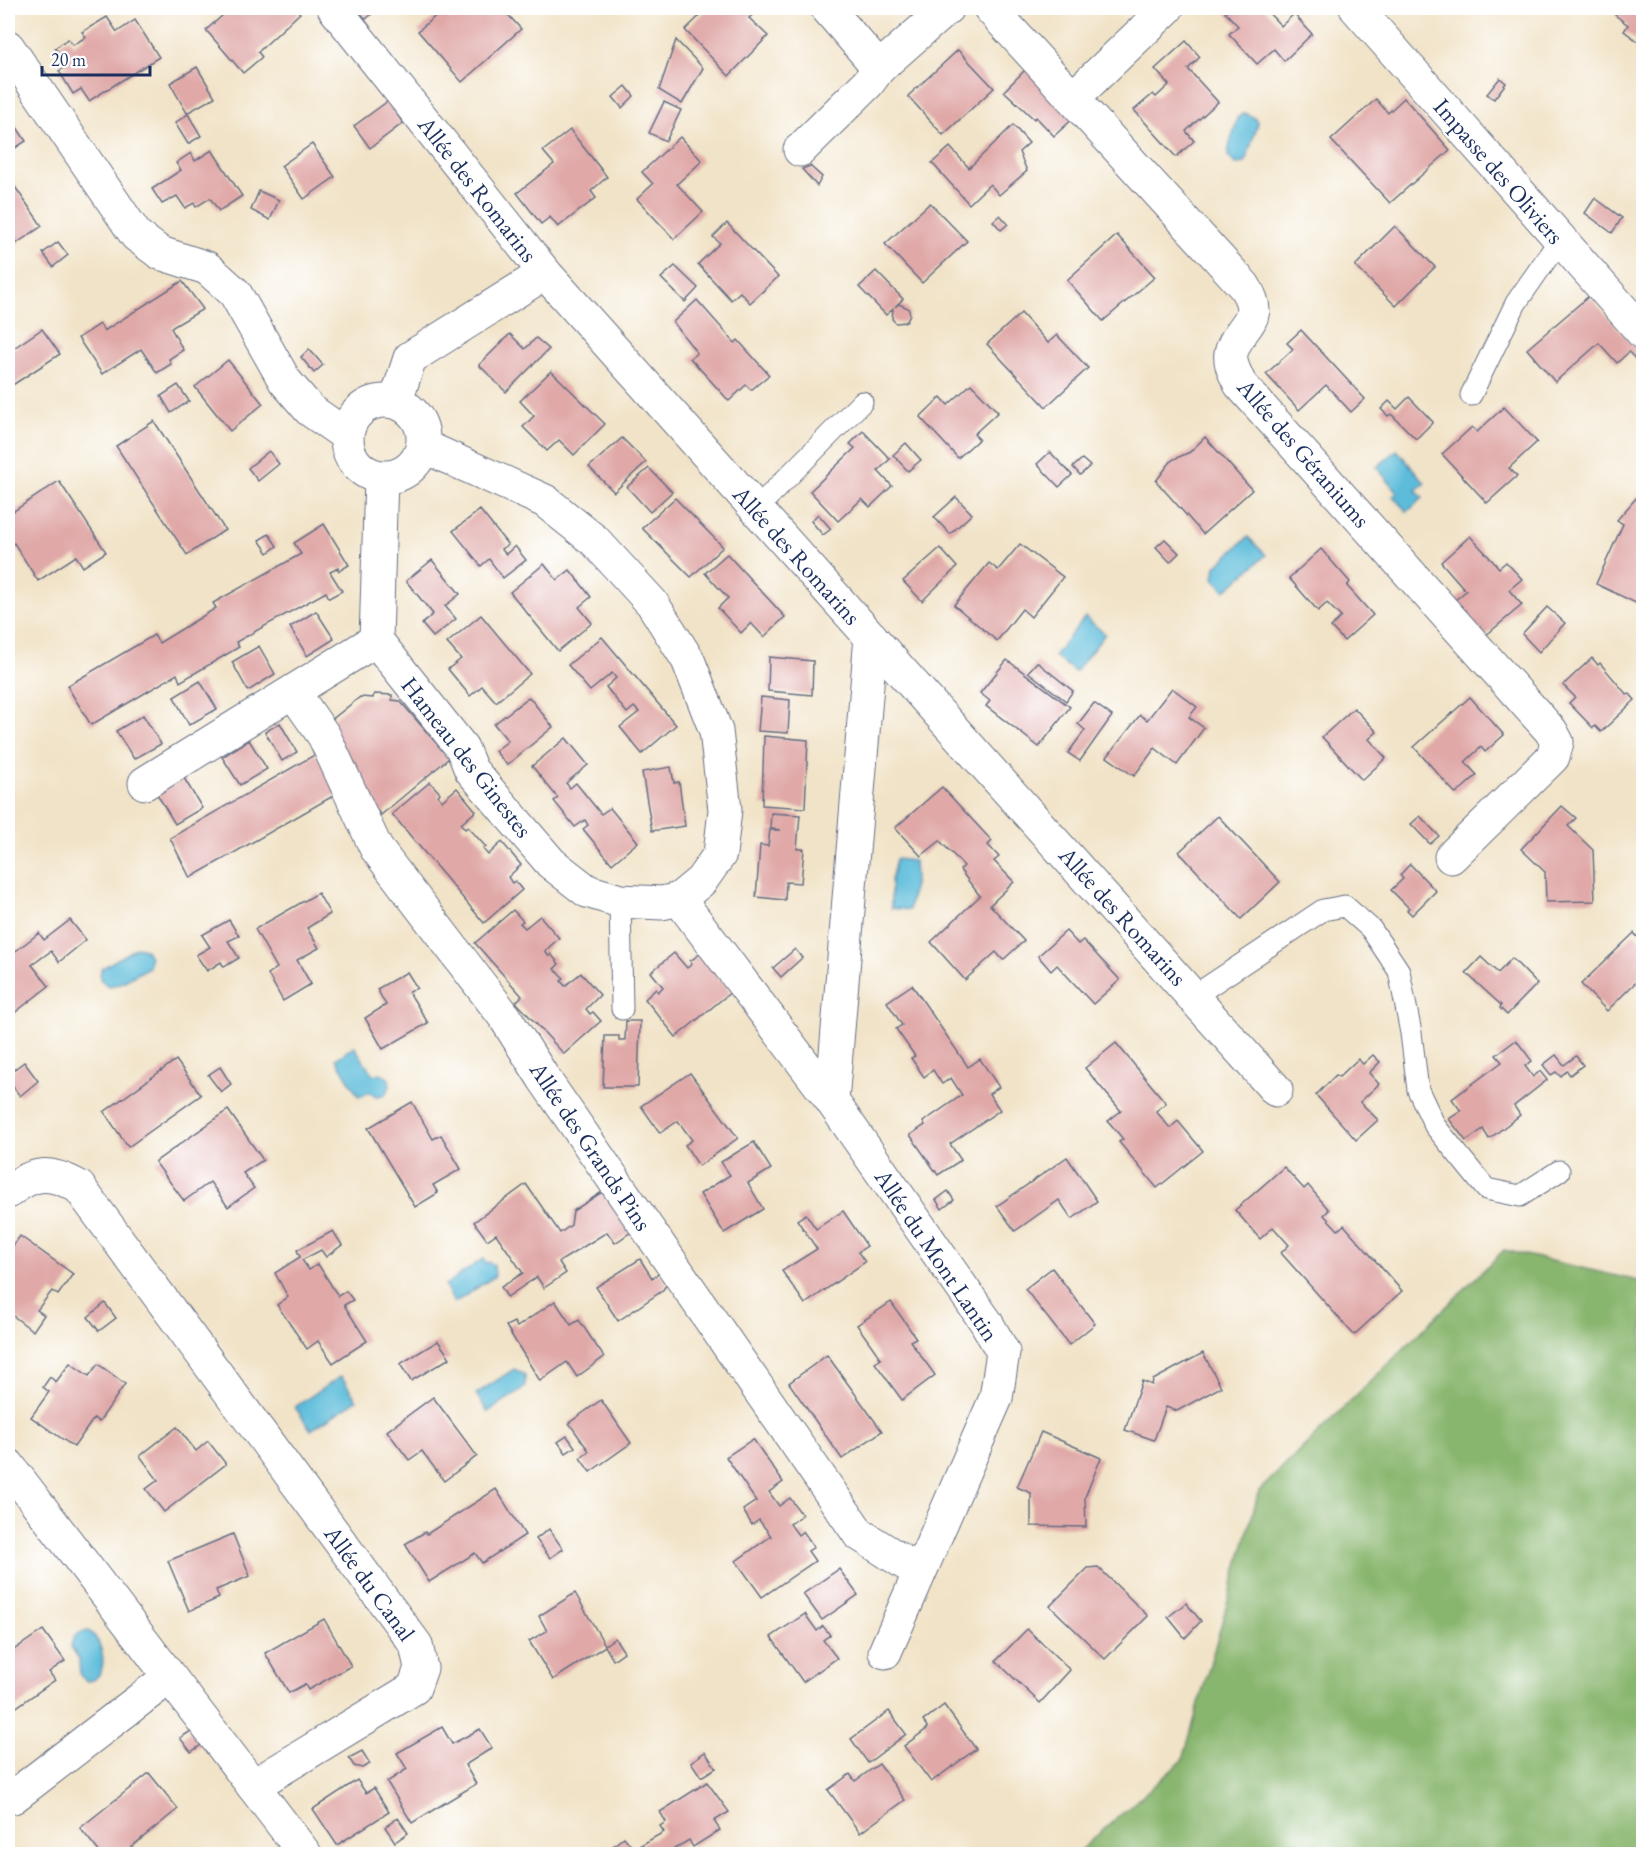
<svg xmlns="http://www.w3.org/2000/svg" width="1651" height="1862" font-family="'EB Garamond',serif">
<rect width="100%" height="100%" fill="#fff"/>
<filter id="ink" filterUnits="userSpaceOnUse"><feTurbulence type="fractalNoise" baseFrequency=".0167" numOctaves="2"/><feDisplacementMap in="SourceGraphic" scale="12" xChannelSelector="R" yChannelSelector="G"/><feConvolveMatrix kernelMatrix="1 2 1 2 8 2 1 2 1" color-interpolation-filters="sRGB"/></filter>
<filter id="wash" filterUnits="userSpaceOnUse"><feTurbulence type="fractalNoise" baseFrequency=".008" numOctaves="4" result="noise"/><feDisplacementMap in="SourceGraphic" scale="24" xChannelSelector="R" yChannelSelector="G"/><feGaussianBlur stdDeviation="1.35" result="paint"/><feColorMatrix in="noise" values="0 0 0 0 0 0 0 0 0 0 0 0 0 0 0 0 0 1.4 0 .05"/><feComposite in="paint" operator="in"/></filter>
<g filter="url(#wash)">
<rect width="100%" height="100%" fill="#f1e3c7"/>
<path fill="#89b66e" stroke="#527266" stroke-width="1.5" d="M1504 1250 1643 1282V1854H1076L1183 1760 1259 1491Z"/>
<g fill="#5cbcda" stroke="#3c769c" stroke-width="1.5">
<path d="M1245 113 1255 118 1258 123 1245 163 1235 164 1228 156C1228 143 1235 132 1237 118Z"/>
<path d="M1397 450 1425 483 1416 490 1423 498 1407 512 1393 496 1397 492 1377 467Z"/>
<path d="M1248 537 1266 555 1225 591 1214 579 1216 566Z"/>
<path d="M1085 617 1105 634 1075 672 1054 656Z"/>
<path d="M896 859 914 861 915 879 909 910 891 908V880Z"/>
<path d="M137 947 145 949 150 957 149 967 119 984 108 986 100 979 101 969Z"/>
<path d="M354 1046 373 1075 381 1073 389 1079 390 1086 385 1095 376 1096 370 1092 359 1097 336 1059Z"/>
<path d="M483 1259 486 1263 489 1262 494 1265 495 1276 454 1303 445 1285Z"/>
<path d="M514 1369 525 1375V1387L488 1412 476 1394Z"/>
<path d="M341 1376 357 1400 311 1430 295 1407Z"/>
<path d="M88 1631C105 1640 111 1681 86 1681L80 1675 79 1659 71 1647C72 1636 78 1632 88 1631Z"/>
</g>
<g id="blocks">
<g fill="#e0a9a8">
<path d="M231 8H295L300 13 258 52 262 57 243 73 206 30Z"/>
<path d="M356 8H370L374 12 366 19Z"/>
<path d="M445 8H502L521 29 462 82 418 31Z"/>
<path d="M708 8H760L749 18 768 36 729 76 685 30Z"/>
<path d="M1230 8H1264L1281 26 1294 14 1312 34 1284 61 1274 49 1257 64 1229 34 1238 26 1225 12Z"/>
<path d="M1618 8H1644V46L1624 31 1628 25 1615 15 1620 9Z"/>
<path d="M107 17 117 32 135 20 159 57 89 101 81 89 73 94 59 71 67 66 55 48 68 39 73 45 86 37 82 32Z"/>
<path d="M676 40 703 68 682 104 659 90Z"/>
<path d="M1186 41 1200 57 1188 69 1218 102 1186 131 1194 141 1176 157 1134 110 1153 94 1156 97 1169 85 1155 69Z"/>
<path d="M958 50 994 88 943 135 908 96Z"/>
<path d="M197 67 215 97 187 113 170 83Z"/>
<path d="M1028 67 1076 116 1054 136 1036 117 1034 119 1004 91Z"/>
<path d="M1500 78 1506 83 1494 99 1487 94Z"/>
<path d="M626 86 634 96 622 108 613 97Z"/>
<path d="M1404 98 1450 150 1390 203 1331 140 1376 99 1388 113Z"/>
<path d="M388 101 403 123 370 148 354 126Z"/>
<path d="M664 102 681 110 666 141 649 133Z"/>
<path d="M8 114 26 141 9 152 8 151Z"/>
<path d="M188 114 201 136 188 144 175 123Z"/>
<path d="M1013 125 1029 143 1019 152 1027 171 999 195 990 184 969 204 932 163 950 147 969 168Z"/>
<path d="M570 130 607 177 591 191 596 198 558 227 550 217 541 224 517 193 554 164 543 151Z"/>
<path d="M680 137 702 161 677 184 703 212 674 239 637 199 653 184 642 172Z"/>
<path d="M312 144 335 177 304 199 281 166Z"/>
<path d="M212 150 242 196 219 211 210 198 196 207 194 203 185 208 177 196 162 204 152 189 181 170 176 163 191 153 195 161Z"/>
<path d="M810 166 822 177 817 186 802 169Z"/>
<path d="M9 178 42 226 8 249V179Z"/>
<path d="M259 191 279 200 270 220 251 210Z"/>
<path d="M1595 198 1622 218 1612 233 1585 213Z"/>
<path d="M930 203 967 241 922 283 885 244Z"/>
<path d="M1000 215 1008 224 1001 230 993 221Z"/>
<path d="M727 223 778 277 750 303 740 292 731 300 698 264 720 243 713 237Z"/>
<path d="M1395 226 1435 267 1396 306 1355 266Z"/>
<path d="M1117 235 1155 277 1103 321 1067 280Z"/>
<path d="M58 242 68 255 53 267 43 253Z"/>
<path d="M675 266 698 288 685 302 661 278Z"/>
<path d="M876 271 903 299 895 307 899 304 908 308 910 314 906 322 896 323 892 319 893 309 886 315 859 287Z"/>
<path d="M182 281 203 309 171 328 183 350 169 359 171 364 157 373 141 349 102 374 78 338 100 324 104 331Z"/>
<path d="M1589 296 1644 357V369L1629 352 1617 363 1599 343 1555 382 1527 349Z"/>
<path d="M697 300 735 343 738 340 769 375 751 390 746 385 729 401 690 358 697 353 673 322Z"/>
<path d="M1021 313 1048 343 1057 335 1088 368 1046 407 987 344Z"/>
<path d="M42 329 60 354 8 388V366L12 362 8 352Z"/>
<path d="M1301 330 1365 399 1351 412 1326 385 1299 410 1266 374 1293 349 1287 343Z"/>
<path d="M510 334 525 349 536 338 549 349 506 392 479 365Z"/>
<path d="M309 349 323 365 314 373 301 357Z"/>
<path d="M228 360 263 404 230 431 195 387Z"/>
<path d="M551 371 605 424 574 455 559 440 547 451 523 427 534 416 520 401Z"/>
<path d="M971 384 998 412 974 434 979 439 958 458 920 417 941 397 948 405Z"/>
<path d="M178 385 189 401 171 413 161 396Z"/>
<path d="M1409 397 1433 422 1416 439 1391 414 1388 416 1381 409 1389 401 1397 409Z"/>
<path d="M1504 407 1537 442 1509 468 1517 476 1487 503 1442 454 1472 427 1477 432Z"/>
<path d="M154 421 225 530 187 555 116 446Z"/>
<path d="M863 431 890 459 878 471 892 486 870 507 862 499 838 521 810 491 855 448 850 444Z"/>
<path d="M1205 437 1252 490 1203 534 1156 481 1172 460 1190 452Z"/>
<path d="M622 438 646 462 614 492 589 467Z"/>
<path d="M906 443 921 460 908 471 893 455Z"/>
<path d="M269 451 279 464 258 481 248 468Z"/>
<path d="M1050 452 1072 475 1059 487 1037 464Z"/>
<path d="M1082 459 1090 466 1080 475 1073 467Z"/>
<path d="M649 468 672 492 650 512 627 487Z"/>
<path d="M59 481 106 552 83 567 76 556 38 581 14 543 8 548V515Z"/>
<path d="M1644 489V602L1642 606 1596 584 1623 524 1617 520Z"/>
<path d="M956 497 972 514 950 534 934 517Z"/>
<path d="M675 498 723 547 691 577 642 528Z"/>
<path d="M480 510 508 545 501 549 506 554 515 546 526 560 503 578 489 559 481 566 453 531Z"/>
<path d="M818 514 831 529 823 535 811 521Z"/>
<path d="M324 524 349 565 339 571 338 568 330 572 342 591 329 598 326 592 236 642 239 647 180 682 177 674 91 725 67 686 154 635 159 643 216 608 213 603 301 554 294 543Z"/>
<path d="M269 534 277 546 268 553 259 540Z"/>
<path d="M1470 536 1499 568 1506 562 1522 579 1509 590 1522 605 1484 637 1454 601 1466 591 1441 562Z"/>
<path d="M1165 539 1179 553 1170 562 1156 547Z"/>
<path d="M1020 544 1063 577 1031 617 1022 609 997 641 954 605 989 563 998 570Z"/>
<path d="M940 548 957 567 922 601 903 581Z"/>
<path d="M1321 549 1350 582 1347 586 1373 615 1344 641 1331 627 1341 617 1327 603 1318 611 1289 578Z"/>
<path d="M727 554 785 617 764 637 751 623 741 633 718 608 728 598 705 573Z"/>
<path d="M432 560 460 594 445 606 456 619 433 637 422 624 433 614 406 581Z"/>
<path d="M544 564 557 580 570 570 591 597 579 607 592 623 558 651 510 592Z"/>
<path d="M1547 607 1565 623 1539 652 1522 634Z"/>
<path d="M316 611 334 639 307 656 290 627Z"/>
<path d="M481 615 530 674 496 702 482 686 470 696 448 669 461 659 447 643Z"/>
<path d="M602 637 676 725 642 754 620 727 639 712 634 707 627 713 606 687 616 678 612 673 590 691 568 665Z"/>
<path d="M259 646 275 674 248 691 232 662Z"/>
<path d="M769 657 813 661 812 695 768 691Z"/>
<path d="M1592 658 1598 665 1600 663 1627 695 1630 694 1635 700 1601 732 1595 726 1593 728 1569 703 1575 697 1563 685Z"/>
<path d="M1007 660 1070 707 1039 747 986 706 990 701 980 693Z"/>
<path d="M1037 662 1073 691 1066 701 1028 672Z"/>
<path d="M200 681 217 709 189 725 174 697Z"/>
<path d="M1172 688 1197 707 1189 717 1204 728 1177 765 1155 748 1134 776 1107 757 1140 715 1147 720Z"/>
<path d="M374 694 392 695V700L400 701 449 758 381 815 370 802 325 725 360 697 373 698Z"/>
<path d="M529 697 553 727 507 765 495 751 508 741 494 724Z"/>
<path d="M761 697 790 700 788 733 758 731Z"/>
<path d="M1470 697 1504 735 1485 752 1481 747 1465 762 1477 775 1456 794 1414 747Z"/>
<path d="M1094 703 1112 716 1080 761 1068 753 1085 730 1078 724Z"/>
<path d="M1354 708 1377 732 1369 739 1386 758 1362 780 1322 737Z"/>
<path d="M143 715 161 744 134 759 116 731Z"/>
<path d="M280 723 297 752 282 761 265 732Z"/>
<path d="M764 736 808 740 805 808 762 805Z"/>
<path d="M566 738 588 765 566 783 570 788 576 783 601 814 610 808 638 842 612 864 583 829 588 825 585 820 575 827 554 801 558 798 532 766Z"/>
<path d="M249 740 267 769 240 785 222 757Z"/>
<path d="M316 754 340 792 190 878 170 838Z"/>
<path d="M671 767 674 783 679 782 685 826 652 831 642 772Z"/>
<path d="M184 778 202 808 175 824 157 794Z"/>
<path d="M430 782 440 793 438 796 442 801 457 788 476 811 461 824 465 829 468 827 486 847 483 849 488 855 502 842 521 865 508 877 512 883 515 881 522 890 484 923 392 814Z"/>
<path d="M942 787 992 841 988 845 999 857 994 861 1014 882 990 905 1024 941 1003 960 996 952 965 980 931 942 980 896 960 870 964 866 940 841 921 856 895 828Z"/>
<path d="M1562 806 1576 818 1568 826 1593 850 1595 901 1546 902 1545 872 1521 849Z"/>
<path d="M771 813 800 815 797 849H804L801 883 786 882 785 900 756 897 760 845 768 846 770 830H780L770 828Z"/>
<path d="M1218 816 1280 882 1241 919 1179 852Z"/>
<path d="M1420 816 1439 836 1430 844 1411 824Z"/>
<path d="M1410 864 1436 891 1412 915 1407 910 1409 908 1391 890 1403 879 1400 875Z"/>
<path d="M318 893 330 914 307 928 319 948 297 960 311 984 283 1001 268 974 277 968 255 929Z"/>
<path d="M513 910 523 921 520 923 525 928 540 916 559 938 545 951 549 957 551 954 559 964 554 969 564 978 561 981 565 986 581 973 600 995 586 1009 590 1014 593 1012 601 1021 564 1054 516 1002 522 996 475 943Z"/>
<path d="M70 920 86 940 59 962 51 951 32 965 49 986 8 1018V957L39 933 44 940Z"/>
<path d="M229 920 239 936 228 941 239 958 224 967 221 962 207 971 196 955 210 947 202 935Z"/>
<path d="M1066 931 1078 944 1083 940 1120 980 1093 1004 1057 965 1051 971 1038 956Z"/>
<path d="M1634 933 1644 944V974L1607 1011 1581 984Z"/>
<path d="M795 949 802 958 781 977 773 968Z"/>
<path d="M674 953 687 968 692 964 690 961 700 954 731 992 676 1037 645 999 656 989 658 992 663 987 651 972Z"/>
<path d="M1481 957 1498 973 1512 958 1537 984 1507 1015 1500 1008 1501 1005 1466 973Z"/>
<path d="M407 972 417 988 409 992 428 1023 383 1049 365 1018 386 1005 377 989Z"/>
<path d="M912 985 968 1067 980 1059 999 1087 989 1094 1000 1110 950 1144 961 1160 938 1175 910 1135 925 1125 923 1122 962 1095 951 1078 942 1084 933 1070 924 1077 911 1058 915 1056 896 1029 902 1025 887 1002Z"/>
<path d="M626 1021H640L638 1087H603L605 1036H619V1040H625Z"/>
<path d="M1516 1040 1532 1061 1525 1066 1533 1077 1540 1071 1547 1080 1514 1106 1520 1115 1489 1139 1483 1129 1466 1141 1449 1119 1461 1111 1452 1099 1502 1062 1496 1055Z"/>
<path d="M1116 1043 1166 1103 1156 1111 1170 1128 1178 1121 1203 1151 1157 1188 1119 1142 1123 1139 1108 1121 1121 1111 1085 1068Z"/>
<path d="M1373 1055 1380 1062 1369 1073 1379 1084 1360 1102 1378 1120 1356 1140 1316 1095 1336 1075 1339 1077 1358 1059 1363 1064Z"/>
<path d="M1556 1055 1564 1065 1576 1056 1583 1065 1570 1075 1567 1071 1560 1076 1556 1072 1551 1075 1543 1065Z"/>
<path d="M176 1060 201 1095 128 1147 104 1112Z"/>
<path d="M24 1062 38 1081 20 1096 8 1080V1074Z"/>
<path d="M220 1067 231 1084 221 1092 208 1075Z"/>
<path d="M690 1073 738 1138 699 1166 685 1145 692 1140 678 1121 660 1133 641 1106Z"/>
<path d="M412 1102 433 1139 441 1135 461 1169 433 1185 438 1193 415 1207 368 1128Z"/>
<path d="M228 1110 263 1160 243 1173 254 1188 228 1207 210 1182 184 1201 155 1162Z"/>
<path d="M754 1142 771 1169 748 1183 763 1209 724 1233 700 1194 730 1175 721 1162Z"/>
<path d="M1067 1157 1097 1201 1072 1219 1059 1200 1015 1231 997 1206Z"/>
<path d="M1284 1167 1304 1189 1308 1185 1329 1210 1324 1215 1338 1230 1344 1225 1402 1291 1354 1335 1281 1253 1289 1245 1273 1227 1260 1239 1235 1210Z"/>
<path d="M526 1184 560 1233 571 1225 573 1211 602 1192 631 1232 615 1243 607 1232 559 1262 566 1273 544 1288 537 1277 507 1297 501 1287 523 1273 496 1234 487 1240 474 1222Z"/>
<path d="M948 1191 954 1200 942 1209 936 1200Z"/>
<path d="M843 1211 867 1246 858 1252 865 1262 805 1304 782 1271 817 1249 797 1220 806 1214 816 1229Z"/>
<path d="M333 1231 342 1245 326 1257 321 1250 302 1260 309 1270 318 1264 338 1296 346 1291 353 1300 344 1305 367 1341 333 1363 318 1341 307 1349 277 1305 288 1297 275 1273 300 1257 297 1250Z"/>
<path d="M20 1236 73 1274 58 1295 52 1291 37 1310 44 1315 33 1331 8 1312V1253Z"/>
<path d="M640 1259 652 1278 660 1273 667 1284 662 1291 618 1321 596 1287Z"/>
<path d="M1052 1268 1095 1324 1069 1345 1025 1289Z"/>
<path d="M555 1301 571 1325 579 1320 604 1357 577 1377 567 1362 540 1381 506 1326 514 1322 517 1327Z"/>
<path d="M891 1302 916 1338 910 1341 935 1375 902 1400 875 1363 881 1359 857 1325Z"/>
<path d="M105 1303 116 1318 99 1331 88 1317Z"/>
<path d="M438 1341 450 1358 411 1381 400 1364Z"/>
<path d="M1203 1353 1221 1387 1177 1411 1166 1407 1154 1440 1125 1430 1142 1381 1152 1385 1153 1380Z"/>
<path d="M827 1355 882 1431 842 1459 789 1383Z"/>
<path d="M70 1363 89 1376 98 1364 125 1384 99 1422 94 1418 74 1447 31 1417 49 1392 43 1387 50 1377 56 1382Z"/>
<path d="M433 1397 477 1456 444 1481 422 1451 409 1460 387 1431Z"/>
<path d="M601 1400 631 1443 590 1472 580 1458 589 1451 569 1423Z"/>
<path d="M177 1427 196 1451 208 1441 226 1464 164 1512 146 1489 158 1480 140 1456Z"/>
<path d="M1041 1432 1101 1458 1085 1497 1086 1527 1031 1526V1493L1017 1487Z"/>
<path d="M567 1436 575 1447 566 1453 558 1442Z"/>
<path d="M753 1439 783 1482 769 1492 779 1506 790 1498 802 1515 790 1524 798 1535 803 1531 814 1547 808 1551 815 1561 762 1597 736 1561 771 1536 759 1520 752 1525 743 1510 756 1501 726 1457Z"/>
<path d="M496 1489 525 1535 482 1563 475 1553 429 1582 405 1544 425 1532 427 1534Z"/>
<path d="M549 1529 563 1549 550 1558 536 1539Z"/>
<path d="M233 1534 250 1576 216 1590 219 1598 189 1611 168 1561Z"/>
<path d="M1098 1567 1148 1616 1105 1659 1050 1606 1088 1568Z"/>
<path d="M839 1569 858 1595 822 1620 803 1594Z"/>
<path d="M575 1593 605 1645 615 1638 624 1652 613 1660 605 1646 553 1680 529 1641 547 1631 539 1616Z"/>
<path d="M1186 1603 1201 1621 1185 1638 1168 1617Z"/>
<path d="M805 1614 817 1631 823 1626 830 1635 823 1640 837 1658 803 1682 771 1637Z"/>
<path d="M324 1619 351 1666 308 1690 305 1684 289 1693 265 1653Z"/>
<path d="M1027 1629 1070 1670 1040 1703 996 1661Z"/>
<path d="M43 1630 65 1661 49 1672 55 1680 8 1713V1650L9 1653Z"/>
<path d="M944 1705 976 1749 931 1782 904 1746 928 1728 923 1721Z"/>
<path d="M889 1711 906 1734 868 1763 851 1739Z"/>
<path d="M442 1727 452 1744 480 1729 492 1748 465 1765 476 1784 412 1823 387 1782 407 1769 397 1753Z"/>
<path d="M191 1731 201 1745 191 1752 180 1738Z"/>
<path d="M362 1751 370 1764 362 1768 354 1766 349 1758Z"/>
<path d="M705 1752 716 1768 701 1777 691 1762Z"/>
<path d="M879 1764 905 1800 860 1833 828 1790 850 1774 855 1781Z"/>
<path d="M149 1773 178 1809 125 1852 128 1854H101L80 1828Z"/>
<path d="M357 1780 366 1793 374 1788 389 1812 337 1845 313 1809Z"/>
<path d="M707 1782 729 1812 714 1821 720 1830 693 1847 689 1840 666 1854H608L606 1852 624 1837 634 1849 664 1832 660 1826 666 1822 660 1812Z"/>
<path d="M398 1818 408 1833 395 1842 385 1827Z"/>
</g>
</g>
</g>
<g filter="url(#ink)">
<use href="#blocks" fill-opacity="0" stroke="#666e83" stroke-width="1.5"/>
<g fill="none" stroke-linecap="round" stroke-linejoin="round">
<defs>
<g id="lane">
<path d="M1471 395 1516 303 1559 241"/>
<path d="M756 509 862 402"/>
<path d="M620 901 622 1009"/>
<path d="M1194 996 1323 910 1345 906 1371 929 1399 971 1411 1033 1418 1090 1435 1126 1486 1189 1520 1196 1559 1171"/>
</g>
<g id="street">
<path d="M334 8 545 273 1276 1090"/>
<path d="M827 8 879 68 947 8"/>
<path d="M990 8 1244 286C1267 321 1239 323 1231 353 1229 364 1236 375 1240 384L1551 731 1557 742 1553 757 1451 857"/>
<path d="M1356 8 1644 334"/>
<path d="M8 47 136 235 160 253 207 268 235 293 285 381 310 410 346 435"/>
<path d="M1073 98 1167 8"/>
<path d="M800 150 868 83 879 68"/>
<circle cx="385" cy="439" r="38"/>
<path d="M396 401 410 358 545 273"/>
<path d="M381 478 376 640 462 748 471 770 551 863 587 891 620 901 662 903 679 899 701 881 720 854 725 810 716 731 688 660 652 603 595 541 545 501 423 446"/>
<path d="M294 693 324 736 376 848 504 1016 544 1079 859 1534 919 1572"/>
<path d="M145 783 376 640"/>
<path d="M679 899 832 1101 986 1322 1003 1352 996 1398 885 1652"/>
<path d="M832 1101 871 637"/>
<path d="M8 1192C34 1171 50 1171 79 1187L416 1645 421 1668 414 1688 253 1786"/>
<path d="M8 1465 305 1854"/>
<path d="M13 1797 168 1678"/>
</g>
</defs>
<use href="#lane" stroke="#666e83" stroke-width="23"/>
<use href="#street" stroke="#666e83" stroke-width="35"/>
<use href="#lane" stroke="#fff" stroke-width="21"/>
<use href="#street" stroke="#fff" stroke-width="33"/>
</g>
</g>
<g text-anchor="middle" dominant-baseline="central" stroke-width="4.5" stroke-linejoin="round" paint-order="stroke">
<g font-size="24" fill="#1b2f5e" stroke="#fff">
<text transform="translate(1499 171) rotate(49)">Impasse des Oliviers</text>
<text transform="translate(478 189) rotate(52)">Allée des Romarins</text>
<text transform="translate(1304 453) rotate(49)">Allée des Géraniums</text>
<text transform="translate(797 555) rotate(48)">Allée des Romarins</text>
<text transform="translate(467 757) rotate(52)">Hameau des Ginestes</text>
<text transform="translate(1123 916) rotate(48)">Allée des Romarins</text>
<text transform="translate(591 1146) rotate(56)">Allée des Grands Pins</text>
<text transform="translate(937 1255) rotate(56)">Allée du Mont Lantin</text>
<text transform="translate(370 1583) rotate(54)">Allée du Canal</text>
</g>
</g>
<rect width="1651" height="1862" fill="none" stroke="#fff" stroke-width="30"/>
<path d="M42 66v9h108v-9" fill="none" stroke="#1b2f5e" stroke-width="3"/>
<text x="51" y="66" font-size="18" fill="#1b2f5e" stroke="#ffffff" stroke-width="4.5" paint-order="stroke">20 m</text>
</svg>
